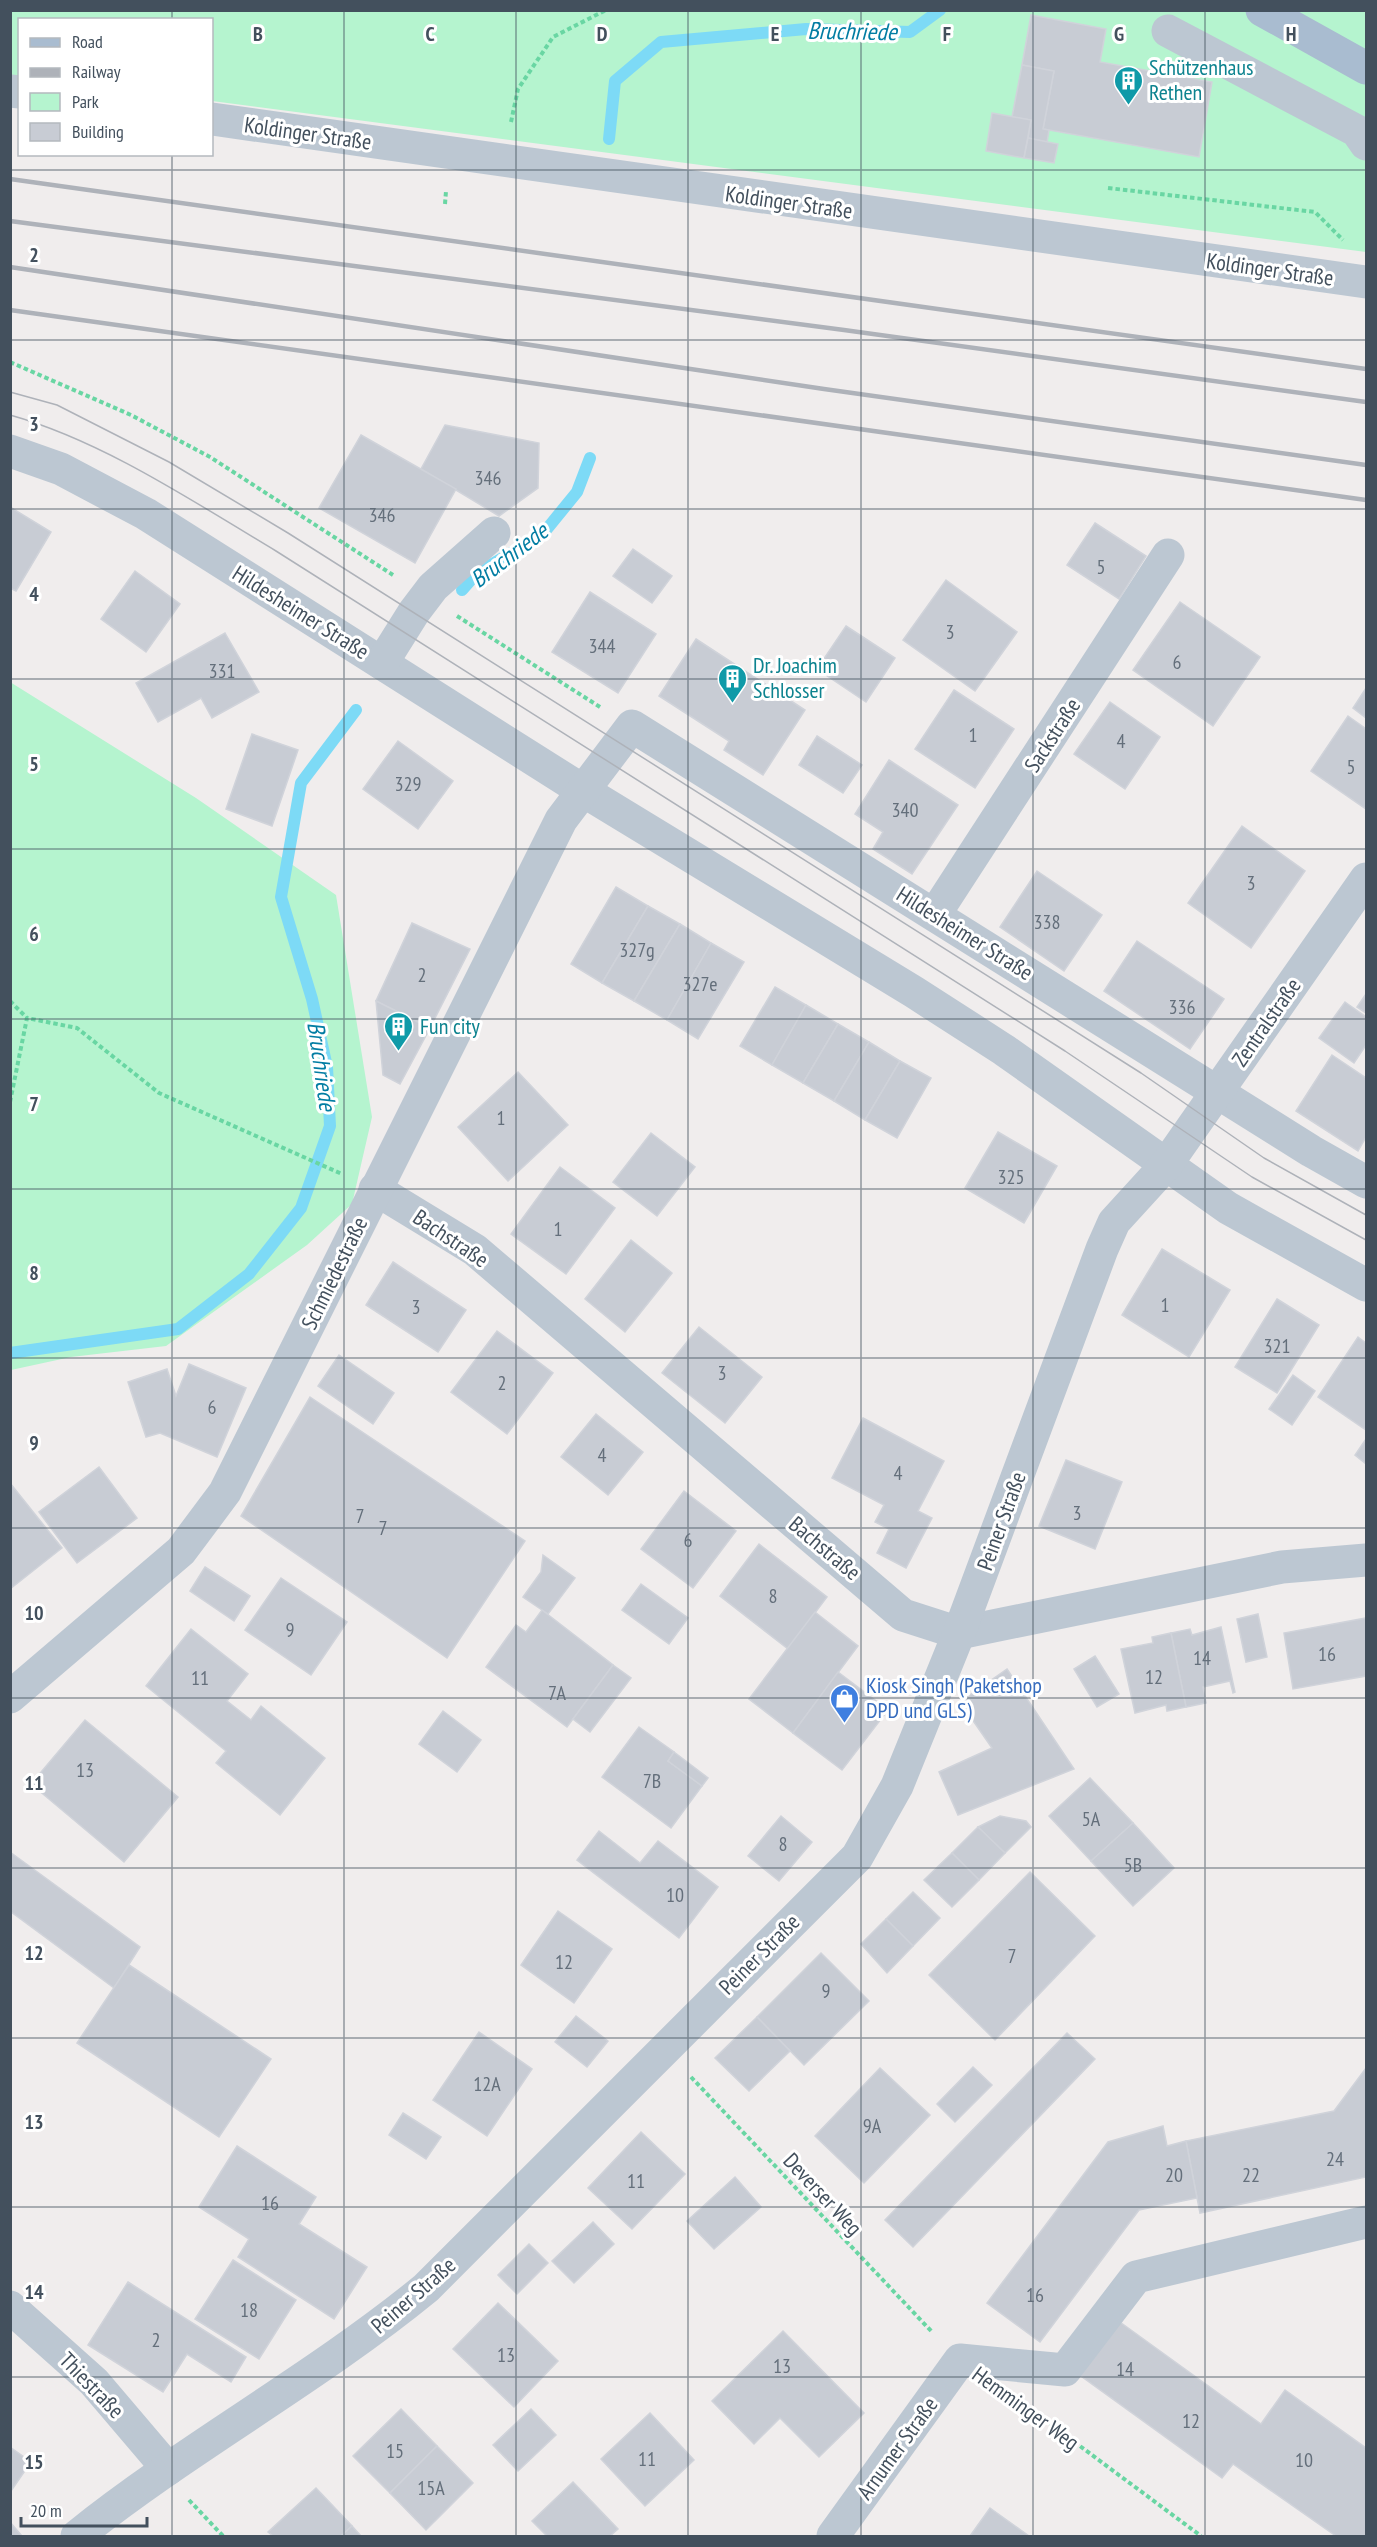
<svg xmlns="http://www.w3.org/2000/svg" width="1377" height="2547" font-family="'PT Sans Narrow',sans-serif">
<rect width="100%" height="100%" fill="#f0eded"/>
<g fill="#b5f4cf">
<path d="M11 11H1366V252L212 101V20H20L19 79 11 78Z"/>
<path d="M10 682 196 798 336 895 372 1117 352 1204 307 1245 166 1346 71 1357 11 1370Z"/>
</g>
<g fill="none" stroke-linecap="round" stroke-linejoin="round">
<g stroke="#7ddaf6" stroke-width="12">
<path d="M609 139 615 81 661 42 806 29 910 32 940 10"/>
<path d="M462 590 477 573 542 535 577 492 590 458"/>
<path d="M10 1353 178 1329 249 1274 301 1208 330 1126 327 1067 312 999 281 897 301 783 356 710"/>
</g>
</g>
<g fill="#c8ccd4" stroke="#d0d3da" stroke-width="1.5">
<path d="M1031 15 1106 29 1100 62 1212 82 1199 157 1043 129 1054 71 1022 65Z"/>
<path d="M1022 65 1054 71 1043 129 1049 130 1047 142 1028 138 1031 120 1012 117Z"/>
<path d="M992 113 1031 120 1024 158 986 151Z"/>
<path d="M1028 138 1058 144 1054 163 1024 158Z"/>
<path d="M445 425 539 443 538 488 499 516 421 469Z"/>
<path d="M361 435 456 489 415 563 319 508Z"/>
<path d="M10 507 51 532 16 591 10 588Z"/>
<path d="M1095 523 1146 556 1119 599 1067 565Z"/>
<path d="M633 549 672 576 652 603 613 576Z"/>
<path d="M135 571 180 604 146 652 101 619Z"/>
<path d="M946 580 1017 632 975 691 903 640Z"/>
<path d="M590 592 656 634 618 693 552 652Z"/>
<path d="M1180 602 1260 657 1213 726 1133 670Z"/>
<path d="M846 626 895 658 866 702 817 669Z"/>
<path d="M225 633 259 692 212 718 201 698 158 722 136 683Z"/>
<path d="M696 639 805 710 763 775 724 750 729 741 659 696Z"/>
<path d="M1366 688V718L1353 708Z"/>
<path d="M954 690 1014 729 975 788 915 749Z"/>
<path d="M1110 702 1160 737 1125 789 1074 754Z"/>
<path d="M1348 716 1366 729V809L1311 771Z"/>
<path d="M252 734 298 750 272 826 226 809Z"/>
<path d="M817 736 862 765 843 793 799 765Z"/>
<path d="M398 741 453 781 418 829 363 789Z"/>
<path d="M889 760 958 805 912 874 873 849 883 832 855 814Z"/>
<path d="M1242 826 1305 871 1251 948 1188 903Z"/>
<path d="M1037 871 1102 915 1064 971 1000 927Z"/>
<path d="M616 887 648 906 602 983 571 964Z"/>
<path d="M648 906 680 924 634 1001 602 983Z"/>
<path d="M412 923 470 949 430 1028 376 1001Z"/>
<path d="M680 924 711 943 667 1020 634 1001Z"/>
<path d="M1137 941 1224 999 1190 1049 1104 991Z"/>
<path d="M711 943 744 962 698 1039 667 1020Z"/>
<path d="M775 987 806 1005 772 1065 740 1046Z"/>
<path d="M1366 994V1013L1357 1007Z"/>
<path d="M376 1001 430 1028 400 1084 383 1075Z"/>
<path d="M1345 1002 1366 1017V1045L1354 1063 1319 1038Z"/>
<path d="M806 1005 838 1024 803 1083 772 1065Z"/>
<path d="M838 1024 869 1042 834 1101 803 1083Z"/>
<path d="M869 1042 900 1061 865 1120 834 1101Z"/>
<path d="M1332 1055 1366 1078V1137L1358 1151 1296 1111Z"/>
<path d="M900 1061 931 1078 897 1138 865 1120Z"/>
<path d="M518 1072 568 1125 508 1181 458 1127Z"/>
<path d="M998 1132 1057 1166 1024 1223 965 1188Z"/>
<path d="M651 1133 695 1167 657 1216 613 1182Z"/>
<path d="M560 1167 615 1208 566 1274 511 1234Z"/>
<path d="M631 1240 672 1273 625 1332 585 1299Z"/>
<path d="M1162 1249 1230 1290 1189 1357 1122 1315Z"/>
<path d="M393 1262 466 1310 438 1352 366 1305Z"/>
<path d="M1277 1299 1319 1325 1277 1393 1235 1367Z"/>
<path d="M699 1327 762 1377 725 1423 662 1373Z"/>
<path d="M497 1331 553 1373 507 1434 451 1392Z"/>
<path d="M1358 1337 1366 1343V1430L1318 1397Z"/>
<path d="M339 1355 394 1393 373 1424 318 1386Z"/>
<path d="M189 1364 246 1388 217 1457 160 1433 146 1437 128 1382 167 1369 176 1396Z"/>
<path d="M1293 1375 1315 1391 1292 1425 1269 1409Z"/>
<path d="M310 1397 525 1541 447 1658 241 1516Z"/>
<path d="M596 1414 643 1452 608 1495 561 1457Z"/>
<path d="M863 1418 944 1461 918 1511 932 1518 906 1568 877 1553 889 1529 875 1522 884 1505 832 1478Z"/>
<path d="M1366 1439V1464L1355 1455Z"/>
<path d="M1066 1460 1122 1482 1095 1549 1039 1526Z"/>
<path d="M99 1467 137 1518 77 1563 39 1512Z"/>
<path d="M10 1483 62 1548 10 1589Z"/>
<path d="M684 1491 736 1531 693 1588 641 1549Z"/>
<path d="M759 1544 827 1597 788 1649 720 1596Z"/>
<path d="M543 1555 575 1578 548 1614 523 1597 541 1572Z"/>
<path d="M205 1567 250 1596 234 1621 190 1591Z"/>
<path d="M281 1578 347 1622 311 1675 245 1630Z"/>
<path d="M641 1584 688 1618 669 1644 622 1610Z"/>
<path d="M542 1610 613 1665 567 1727 486 1667 516 1625 526 1632Z"/>
<path d="M815 1612 858 1646 793 1733 749 1699Z"/>
<path d="M1258 1614 1267 1657 1246 1662 1237 1619Z"/>
<path d="M1366 1618V1676L1293 1689 1284 1633Z"/>
<path d="M1221 1627 1235 1692 1233 1693 1230 1681 1203 1687 1206 1703 1186 1707 1171 1633 1190 1629 1192 1635Z"/>
<path d="M191 1629 248 1674 227 1701 251 1720 261 1706 325 1758 280 1815 216 1763 226 1751 146 1686Z"/>
<path d="M1171 1633 1186 1707 1167 1711 1166 1705 1135 1713 1121 1649 1153 1643 1152 1637Z"/>
<path d="M1095 1656 1119 1694 1097 1707 1074 1669Z"/>
<path d="M613 1665 631 1678 590 1732 573 1719Z"/>
<path d="M1007 1669 1074 1769 958 1815 939 1772 992 1748 960 1702Z"/>
<path d="M838 1672 888 1710 842 1770 793 1733Z"/>
<path d="M443 1711 481 1740 457 1772 419 1744Z"/>
<path d="M85 1720 178 1797 124 1862 31 1784Z"/>
<path d="M639 1727 674 1752 668 1761 702 1786 671 1828 602 1777Z"/>
<path d="M674 1752 708 1778 702 1786 668 1761Z"/>
<path d="M1090 1778 1133 1823 1091 1861 1049 1816Z"/>
<path d="M781 1816 812 1842 779 1881 748 1856Z"/>
<path d="M1000 1816 1026 1821 1031 1827 1005 1853 978 1827Z"/>
<path d="M1133 1823 1174 1868 1133 1906 1091 1861Z"/>
<path d="M978 1827 1005 1853 979 1880 952 1853Z"/>
<path d="M599 1831 640 1863 658 1841 718 1887 679 1938 577 1860Z"/>
<path d="M10 1852 140 1947 114 1988 10 1911Z"/>
<path d="M952 1853 979 1880 952 1907 924 1880Z"/>
<path d="M1030 1872 1095 1936 995 2040 929 1975Z"/>
<path d="M913 1892 940 1918 913 1946 886 1919Z"/>
<path d="M558 1911 612 1949 574 2003 521 1965Z"/>
<path d="M886 1919 913 1946 887 1973 861 1944Z"/>
<path d="M821 1953 869 2001 804 2065 757 2017Z"/>
<path d="M129 1965 271 2059 219 2137 77 2043Z"/>
<path d="M576 2016 608 2041 587 2067 555 2042Z"/>
<path d="M757 2017 790 2051 749 2091 715 2058Z"/>
<path d="M479 2032 532 2069 487 2136 433 2100Z"/>
<path d="M1067 2033 1095 2059 913 2247 885 2220Z"/>
<path d="M973 2067 992 2085 955 2122 937 2104Z"/>
<path d="M880 2068 930 2115 864 2183 815 2136Z"/>
<path d="M1366 2068V2177L1200 2213 1186 2141 1334 2111Z"/>
<path d="M403 2113 441 2137 426 2159 389 2135Z"/>
<path d="M1163 2126 1167 2146 1186 2141 1197 2198 1139 2210 1040 2342 987 2303 1108 2142Z"/>
<path d="M641 2132 685 2174 632 2229 588 2188Z"/>
<path d="M237 2146 316 2197 299 2224 367 2267 334 2319 238 2257 249 2239 199 2207Z"/>
<path d="M735 2177 761 2207 714 2249 687 2221Z"/>
<path d="M593 2222 614 2244 574 2283 552 2261Z"/>
<path d="M529 2244 548 2263 517 2294 498 2275Z"/>
<path d="M233 2260 296 2300 259 2359 195 2319Z"/>
<path d="M128 2282 246 2357 231 2382 187 2354 163 2392 88 2345Z"/>
<path d="M498 2303 558 2361 514 2407 453 2349Z"/>
<path d="M1113 2317 1261 2424 1285 2390 1366 2448V2536H1336L1233 2464 1222 2478 1074 2371Z"/>
<path d="M783 2331 864 2413 819 2457 780 2418 754 2444 712 2401Z"/>
<path d="M401 2409 437 2446 390 2493 353 2456Z"/>
<path d="M531 2409 556 2435 518 2471 493 2445Z"/>
<path d="M650 2413 694 2460 645 2506 601 2459Z"/>
<path d="M437 2446 473 2483 426 2530 390 2493Z"/>
<path d="M10 2447 31 2462 11 2491H10Z"/>
<path d="M573 2482 618 2529 610 2536H547L532 2521Z"/>
<path d="M316 2488 352 2526 341 2536H273L268 2532Z"/>
<path d="M990 2508 1029 2536H970Z"/>
<path d="M10 2522 22 2536H10Z"/>
<path d="M352 2526 361 2536H341Z"/>
</g>
<g fill="none" stroke-linecap="round" stroke-linejoin="round">
<g stroke="#69d6a3" stroke-width="4" stroke-dasharray="4.5 3" stroke-linecap="butt">
<path d="M511 122 518 89 553 37 606 10"/>
<path d="M1108 188 1315 212 1343 240"/>
<path d="M445 204 446 191"/>
<path d="M10 362 131 415 210 457 393 575"/>
<path d="M457 616 600 707"/>
<path d="M10 1001 27 1018"/>
<path d="M10 1102 27 1018 77 1028 159 1093 342 1174"/>
<path d="M691 2077 933 2333"/>
<path d="M1026 2406 1201 2536"/>
<path d="M189 2500 223 2536"/>
</g>
<g stroke="#bcc7d2" stroke-width="33">
<path d="M1168 31 1357 131 1366 144"/>
<path d="M10 91 20 92"/>
<path d="M212 119 1366 282"/>
<path d="M10 451 61 469 146 514 582 790 914 992 1004 1050 1228 1208 1366 1285"/>
<path d="M382 663 414 612 433 587 494 533"/>
<path d="M935 914 1168 555"/>
<path d="M375 1189 475 1250 903 1615 959 1633 1282 1567 1366 1560"/>
<path d="M10 1697 181 1551 225 1492 561 820 632 726 1311 1151 1366 1182"/>
<path d="M10 2307 94 2382 168 2469"/>
<path d="M77 2536C188 2447 315 2379 426 2288L857 1857 897 1786 959 1633 1102 1249 1114 1222 1166 1165 1366 879"/>
<path d="M833 2536 960 2360 1065 2370 1136 2277 1366 2222"/>
</g>
<path stroke="#a9bcd0" stroke-width="33" d="M1262 10 1366 68"/>
<g stroke="#aeb2b9" stroke-width="1.5">
<path d="M10 392 57 405 169 462 288 533 1141 1073 1264 1158 1366 1215"/>
<path d="M10 415C103 441 194 502 276 551L1065 1051 1252 1177 1366 1240"/>
</g>
<g stroke="#aeb2b9" stroke-width="4.5">
<path d="M10 179 1366 369"/>
<path d="M10 221 844 330 1366 402"/>
<path d="M10 267 824 389 1366 465"/>
<path d="M10 310 1366 500"/>
</g>
</g>
<path fill="none" stroke="#43505d" stroke-width="1.5" stroke-opacity="0.55" d="M172 10V20M344 10V2536M516 10V2536M688 10V2536M861 10V2536M1033 10V2536M1205 10V2536M172 154V2536M10 170H1366M10 340H1366M10 509H1366M10 679H1366M10 849H1366M10 1019H1366M10 1189H1366M10 1358H1366M10 1528H1366M10 1698H1366M10 1868H1366M10 2038H1366M10 2207H1366M10 2377H1366"/>
<defs>
<symbol id="building-pin" viewBox="-11 -11 22 30"><path d="M0 17L-7.5 6A9.5 9.5 0 1 1 7.5 6Z" fill="#0f9aa8" stroke="#fff"/><path d="M-4-6H4V6H1V3H-1V6H-4ZM-2.5-4.3h1.7v1.8h-1.7ZM.8-4.3h1.7v1.8H.8ZM-2.5-1h1.7V.8h-1.7ZM.8-1h1.7V.8H.8Z" fill="#fff"/></symbol>
<symbol id="shop-pin" viewBox="-11 -11 22 30"><path d="M0 17L-7.5 6A9.5 9.5 0 1 1 7.5 6Z" fill="#3f7fe0" stroke="#fff"/><path d="M-5-2.5h2.3a2.7 3.5 0 0 1 5.4 0H5L5.5 6h-11ZM-1.5-2.5h3a1.5 2.3 0 0 0-3 0Z" fill="#fff"/></symbol>
</defs>
<g fill-rule="evenodd">
<use href="#building-pin" x="1112" y="64" width="33" height="45"/>
<use href="#building-pin" x="716" y="662" width="33" height="45"/>
<use href="#building-pin" x="382" y="1010" width="33" height="45"/>
<use href="#shop-pin" x="828" y="1682" width="33" height="45"/>
</g>
<g text-anchor="middle" dominant-baseline="central" stroke-width="6" stroke-linejoin="round" paint-order="stroke">
<g font-size="20" fill="#646f7b">
<text x="488" y="478">346</text>
<text x="382" y="515">346</text>
<text x="1101" y="567">5</text>
<text x="950" y="632">3</text>
<text x="602" y="646">344</text>
<text x="1177" y="662">6</text>
<text x="222" y="671">331</text>
<text x="973" y="735">1</text>
<text x="1121" y="741">4</text>
<text x="1351" y="767">5</text>
<text x="408" y="784">329</text>
<text x="905" y="810">340</text>
<text x="1251" y="883">3</text>
<text x="1047" y="922">338</text>
<text x="637" y="950">327g</text>
<text x="422" y="975">2</text>
<text x="700" y="984">327e</text>
<text x="1182" y="1007">336</text>
<text x="501" y="1118">1</text>
<text x="1011" y="1177">325</text>
<text x="558" y="1229">1</text>
<text x="1165" y="1305">1</text>
<text x="416" y="1307">3</text>
<text x="1277" y="1346">321</text>
<text x="722" y="1373">3</text>
<text x="502" y="1383">2</text>
<text x="212" y="1407">6</text>
<text x="602" y="1455">4</text>
<text x="898" y="1473">4</text>
<text x="1077" y="1513">3</text>
<text x="360" y="1516">7</text>
<text x="383" y="1528">7</text>
<text x="688" y="1540">6</text>
<text x="773" y="1596">8</text>
<text x="290" y="1630">9</text>
<text x="1327" y="1654">16</text>
<text x="1202" y="1658">14</text>
<text x="1154" y="1677">12</text>
<text x="200" y="1678">11</text>
<text x="557" y="1693">7A</text>
<text x="85" y="1770">13</text>
<text x="652" y="1781">7B</text>
<text x="1091" y="1819">5A</text>
<text x="783" y="1844">8</text>
<text x="1133" y="1865">5B</text>
<text x="675" y="1895">10</text>
<text x="1012" y="1956">7</text>
<text x="564" y="1962">12</text>
<text x="826" y="1991">9</text>
<text x="487" y="2084">12A</text>
<text x="872" y="2126">9A</text>
<text x="1335" y="2159">24</text>
<text x="1174" y="2175">20</text>
<text x="1251" y="2175">22</text>
<text x="636" y="2181">11</text>
<text x="270" y="2203">16</text>
<text x="1035" y="2295">16</text>
<text x="249" y="2310">18</text>
<text x="156" y="2340">2</text>
<text x="506" y="2355">13</text>
<text x="782" y="2366">13</text>
<text x="1125" y="2369">14</text>
<text x="1191" y="2421">12</text>
<text x="395" y="2451">15</text>
<text x="647" y="2459">11</text>
<text x="1304" y="2460">10</text>
<text x="431" y="2488">15A</text>
</g>
<g font-size="22" fill="#0d838f" stroke="#fff" text-anchor="start">
<text x="1149" y="67">Schützenhaus<tspan x="1149" dy="25">Rethen</tspan></text>
<text x="753" y="665">Dr. Joachim<tspan x="753" dy="25">Schlosser</tspan></text>
<text x="420" y="1026">Fun city</text>
</g>
<g font-size="22" fill="#43505d" stroke="#fff">
<text transform="translate(308 133) rotate(8)">Koldinger Straße</text>
<text transform="translate(789 202) rotate(8)">Koldinger Straße</text>
<text transform="translate(1270 269) rotate(8)">Koldinger Straße</text>
<text transform="translate(301 612) rotate(32)">Hildesheimer Straße</text>
<text transform="translate(1052 735) rotate(-57)">Sackstraße</text>
<text transform="translate(965 933) rotate(32)">Hildesheimer Straße</text>
<text transform="translate(1266 1022) rotate(-55)">Zentralstraße</text>
<text transform="translate(451 1238) rotate(34)">Bachstraße</text>
<text transform="translate(334 1273) rotate(-64)">Schmiedestraße</text>
<text transform="translate(1001 1521) rotate(-70)">Peiner Straße</text>
<text transform="translate(825 1548) rotate(40)">Bachstraße</text>
<text transform="translate(759 1954) rotate(-45)">Peiner Straße</text>
<text transform="translate(823 2194) rotate(47)">Deverser Weg</text>
<text transform="translate(413 2295) rotate(-41)">Peiner Straße</text>
<text transform="translate(92 2385) rotate(46)">Thiestraße</text>
<text transform="translate(1026 2408) rotate(36)">Hemminger Weg</text>
<text transform="translate(897 2448) rotate(-54)">Arnumer Straße</text>
</g>
<g font-size="22" fill="#366cbe" stroke="#fff" text-anchor="start">
<text x="866" y="1685">Kiosk Singh (Paketshop<tspan x="866" dy="25">DPD und GLS)</tspan></text>
</g>
<g font-size="24" font-style="italic" fill="#027da3" stroke="#fff">
<text transform="translate(852 31) rotate(1)">Bruchriede</text>
<text transform="translate(509 555) rotate(-37)">Bruchriede</text>
<text transform="translate(322 1066) rotate(82)">Bruchriede</text>
</g>
</g>
<g font-size="20" text-anchor="middle" font-weight="bold" fill="#43505d" stroke="#fff" stroke-width="6" stroke-linejoin="round" paint-order="stroke">
<text x="258" y="41">B</text>
<text x="430" y="41">C</text>
<text x="602" y="41">D</text>
<text x="775" y="41">E</text>
<text x="947" y="41">F</text>
<text x="1119" y="41">G</text>
<text x="1291" y="41">H</text>
<text x="34" y="262">2</text>
<text x="34" y="431">3</text>
<text x="34" y="601">4</text>
<text x="34" y="771">5</text>
<text x="34" y="941">6</text>
<text x="34" y="1111">7</text>
<text x="34" y="1280">8</text>
<text x="34" y="1450">9</text>
<text x="34" y="1620">10</text>
<text x="34" y="1790">11</text>
<text x="34" y="1960">12</text>
<text x="34" y="2129">13</text>
<text x="34" y="2299">14</text>
<text x="34" y="2469">15</text>
</g>
<rect width="1377" height="2547" fill="none" stroke="#43505d" stroke-width="24"/>
<rect x="18" y="18" width="195" height="138" fill="#ffffff" stroke="#b4b9be" stroke-width="1.5"/>
<rect x="30" y="38" width="30" height="9" fill="#a9bcd0" stroke="#b4b9be" stroke-width="1.5"/>
<text x="72" y="48" font-size="18" fill="#43505d">Road</text>
<rect x="30" y="68" width="30" height="9" fill="#aeb2b9" stroke="#b4b9be" stroke-width="1.5"/>
<text x="72" y="78" font-size="18" fill="#43505d">Railway</text>
<rect x="30" y="93" width="30" height="18" fill="#b5f4cf" stroke="#b4b9be" stroke-width="1.5"/>
<text x="72" y="108" font-size="18" fill="#43505d">Park</text>
<rect x="30" y="123" width="30" height="18" fill="#c8ccd4" stroke="#b4b9be" stroke-width="1.5"/>
<text x="72" y="138" font-size="18" fill="#43505d">Building</text>
<path d="M21 2517v9h126v-9" fill="none" stroke="#43505d" stroke-width="3"/>
<text x="30" y="2517" font-size="18" fill="#43505d" stroke="#ffffff" stroke-width="4.5" paint-order="stroke">20 m</text>
</svg>
